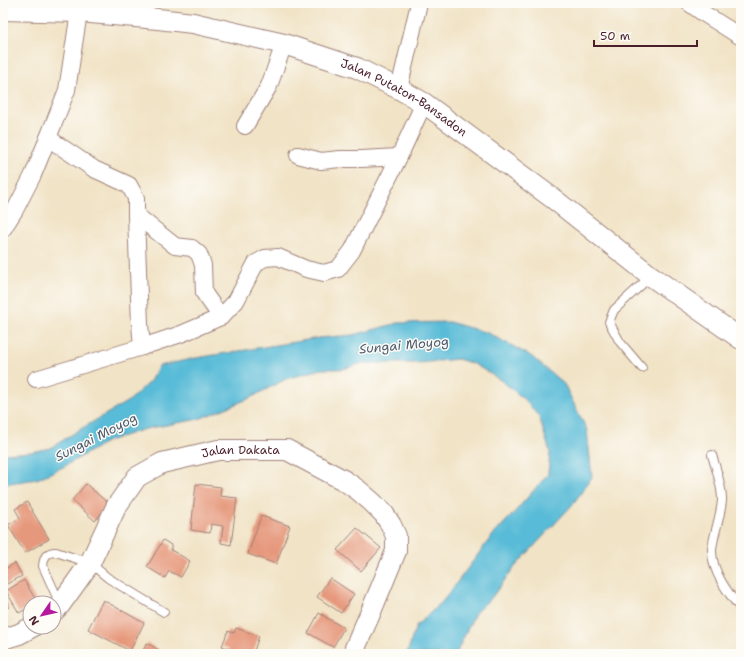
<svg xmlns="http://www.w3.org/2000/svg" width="744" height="657" font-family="'Shantell Sans',sans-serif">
<rect width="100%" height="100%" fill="#fdfcf7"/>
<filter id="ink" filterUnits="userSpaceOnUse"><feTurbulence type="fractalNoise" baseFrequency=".025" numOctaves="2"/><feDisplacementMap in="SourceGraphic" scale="8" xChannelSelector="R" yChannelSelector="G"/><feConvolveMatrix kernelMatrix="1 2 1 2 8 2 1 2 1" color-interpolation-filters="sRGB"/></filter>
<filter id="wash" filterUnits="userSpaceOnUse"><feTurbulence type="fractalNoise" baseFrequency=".012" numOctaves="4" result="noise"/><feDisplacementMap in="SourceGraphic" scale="16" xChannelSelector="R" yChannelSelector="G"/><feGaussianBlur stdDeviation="0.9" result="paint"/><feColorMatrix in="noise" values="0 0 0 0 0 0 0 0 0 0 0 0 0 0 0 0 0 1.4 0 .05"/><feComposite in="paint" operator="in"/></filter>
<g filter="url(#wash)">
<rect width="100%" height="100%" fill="#f1e3c6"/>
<path fill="#59bbd7" stroke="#526d81" d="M449 322 488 333 531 356 564 384 587 430 592 477 573 504 513 569 492 597 475 613 456 654H407V653L416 626 443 601 492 536 513 514 548 474 550 452 539 417 525 400 502 381 474 364 458 359 419 363H363L343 369H321L286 379 248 399 199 419 145 429 108 441 63 467 37 479 10 483 3 485V454L30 452 51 448 79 430 130 400 150 381 159 366 196 358 319 338 353 335 398 323Z"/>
<g id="blocks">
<g fill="#e6987b">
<path d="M86 484 109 504 95 521 72 500Z"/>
<path d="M196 484 221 487 220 496 237 498 231 545 221 543 223 526 211 524 210 533 191 530Z"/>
<path d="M27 502 49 539 25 553 8 525 20 518 15 509Z"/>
<path d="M261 516 290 526 276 564 248 554Z"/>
<path d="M357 528 381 548 361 571 337 550Z"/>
<path d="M163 540 171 545V550L190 561 181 577 169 571 165 578 147 567Z"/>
<path d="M15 563 22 576 3 586V570Z"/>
<path d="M330 578 354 594 341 613 317 597Z"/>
<path d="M24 580 37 602 30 603V607L19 613 6 591Z"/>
<path d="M3 597 9 607 3 610Z"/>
<path d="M103 600 144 623 130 651 88 629Z"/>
<path d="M319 613 344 628 333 647 308 633Z"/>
<path d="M236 628 259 636 253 654H229L230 649 222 646 228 631 234 633Z"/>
<path d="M147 643 166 654H141Z"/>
</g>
</g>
</g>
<g filter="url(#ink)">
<use href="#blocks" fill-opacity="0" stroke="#9e8178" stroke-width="1"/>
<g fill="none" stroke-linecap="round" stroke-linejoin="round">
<defs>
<g id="service">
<path d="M642 368 620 342 609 322 614 310 651 276"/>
<path d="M712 455C716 469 722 485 722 500 721 516 714 532 712 549 711 571 728 593 741 609"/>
<path d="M60 604 43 566C44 557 46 552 56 552L90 563 108 578 164 612"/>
</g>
<g id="minor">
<path d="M689 3 703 13 741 37"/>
<path d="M399 89 419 3"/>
<path d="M245 126 269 86 284 44"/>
<path d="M48 138 94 169 129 185 136 198V215L140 324 142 347"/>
<path d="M298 155 321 161 340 159H362L399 157"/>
<path d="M136 215 175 246 192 248 199 254 203 265 204 293 221 317"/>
<path d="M3 229 15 210 33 175 48 138 67 90 79 12"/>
<path d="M36 379 142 347 181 334 221 317 236 301 256 263 265 258 278 257 306 269 324 273 338 269 352 251 399 157 424 103"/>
</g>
<g id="tertiary">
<path id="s1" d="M3 10 79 12 158 19 193 23 284 44 357 68 399 89 424 103 555 200 651 276 741 339"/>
<path id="s2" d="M54 611 60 605 90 563 116 507 137 477 162 463 218 450H287L345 481 358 490 372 502 384 514 391 525 396 536V551L370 614 355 648 357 654"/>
<path d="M3 639 19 634 32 627"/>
</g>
</defs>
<use href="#service" stroke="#9e8178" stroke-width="10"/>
<use href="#minor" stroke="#9e8178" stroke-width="18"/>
<use href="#tertiary" stroke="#9e8178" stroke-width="22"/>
<use href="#service" stroke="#fff" stroke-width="8"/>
<use href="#minor" stroke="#fff" stroke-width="16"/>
<use href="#tertiary" stroke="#fff" stroke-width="20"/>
</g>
</g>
<g text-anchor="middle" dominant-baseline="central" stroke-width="3" stroke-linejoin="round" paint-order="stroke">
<g font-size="12" fill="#4a1f2b" stroke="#fdfcf7">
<text stroke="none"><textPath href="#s1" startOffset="416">Jalan Putaton-Bansadon</textPath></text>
<text stroke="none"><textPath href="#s2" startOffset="267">Jalan Dakata</textPath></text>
</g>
<g font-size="13" font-style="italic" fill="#505d70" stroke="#fdfcf7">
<text transform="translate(404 345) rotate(-5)">Sungai Moyog</text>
<text transform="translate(96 437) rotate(-27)">Sungai Moyog</text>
</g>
</g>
<rect width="744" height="657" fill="none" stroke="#fdfcf7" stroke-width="16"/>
<g transform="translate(42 615) rotate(236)"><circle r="19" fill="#fdfcf7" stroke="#b5a4a5"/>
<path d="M0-3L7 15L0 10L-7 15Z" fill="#b5179e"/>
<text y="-6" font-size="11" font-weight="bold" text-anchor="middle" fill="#4a1f2b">N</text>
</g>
<path d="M594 40v6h103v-6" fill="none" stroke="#4a1f2b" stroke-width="2"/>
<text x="600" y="40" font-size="12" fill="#4a1f2b" stroke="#fdfcf7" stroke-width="3" paint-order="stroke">50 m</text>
</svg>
